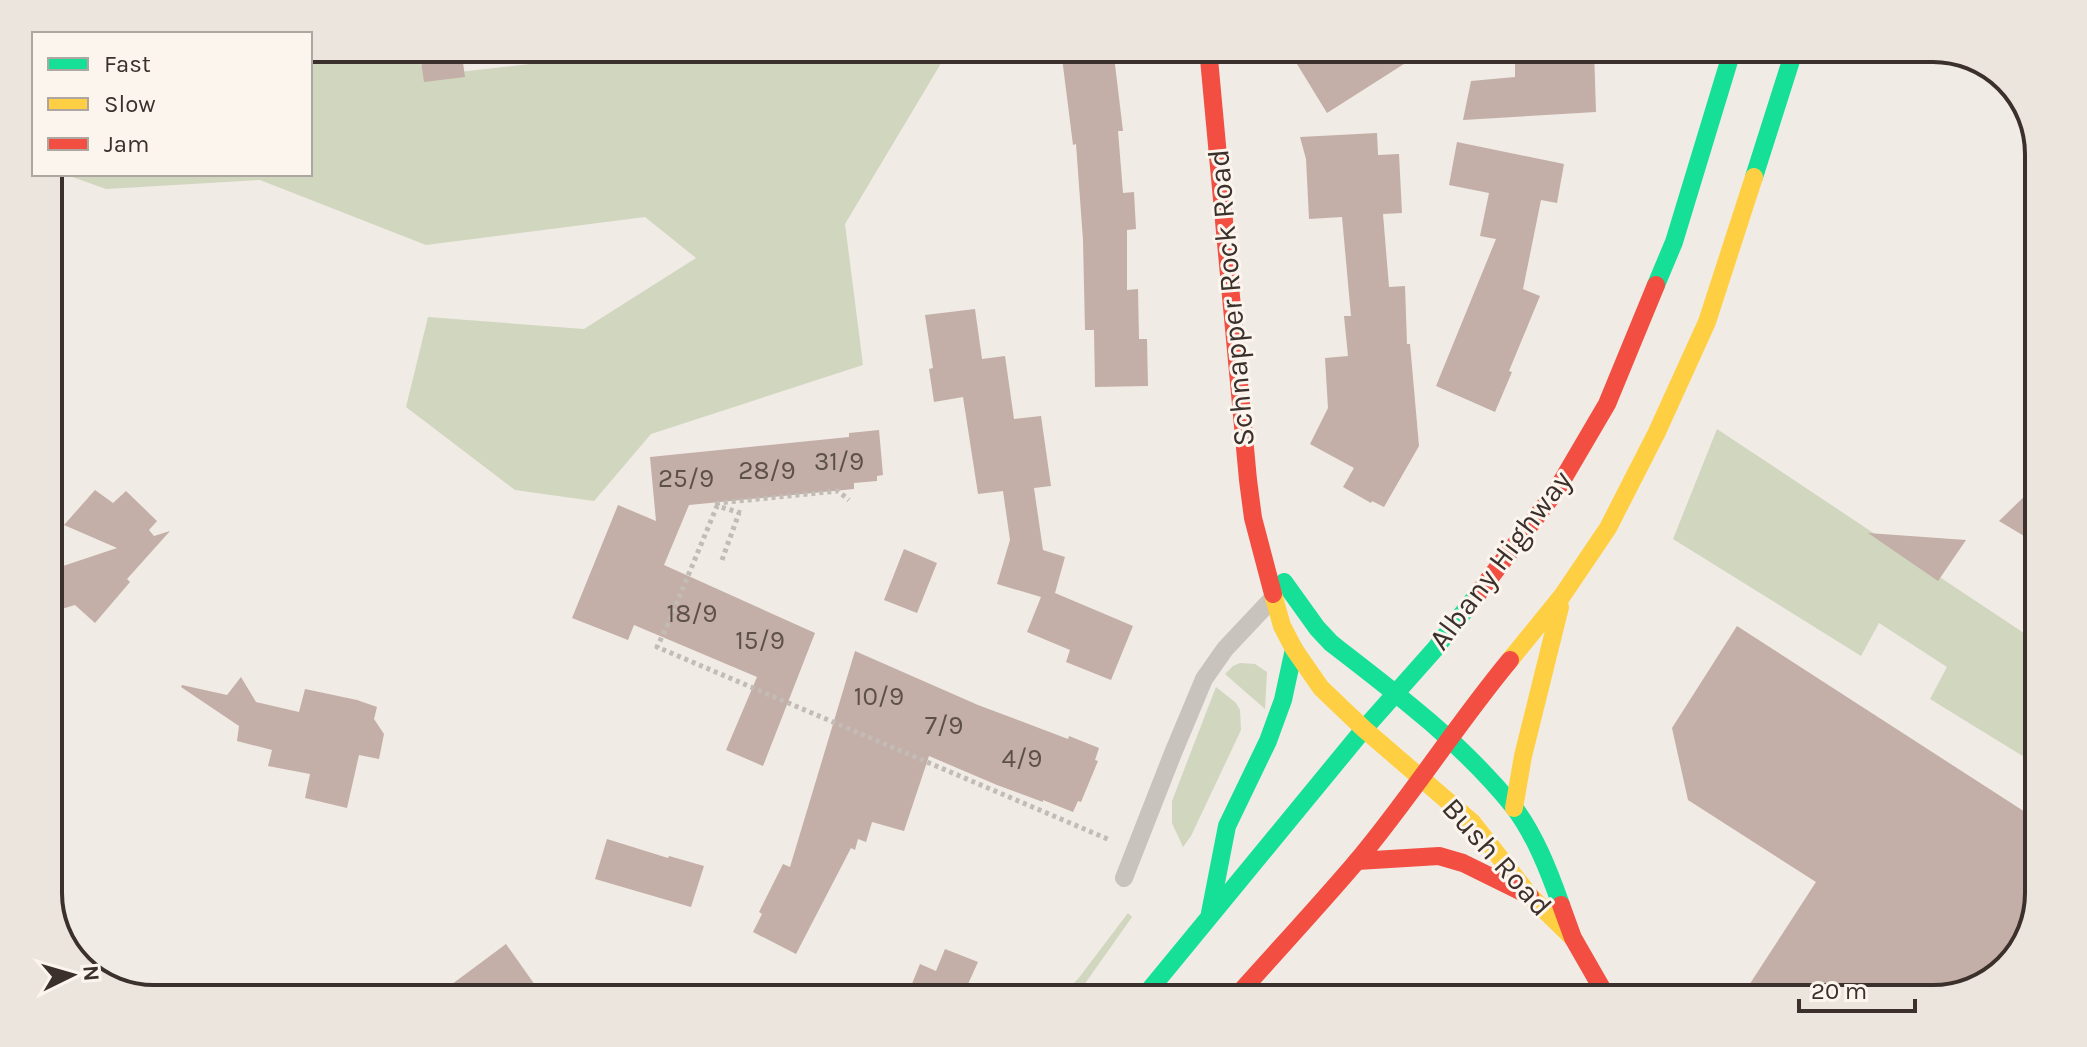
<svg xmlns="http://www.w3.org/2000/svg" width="2087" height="1047" font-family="Karla,sans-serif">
<rect width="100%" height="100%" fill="#f0ebe5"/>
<g fill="#d1d6bf">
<path d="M310 48H401L433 75 626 53 949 50 845 224 863 365 651 434 594 501 515 490 406 407 428 317 584 329 696 258 645 217 426 245 260 180 106 189 64 174H310Z"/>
<path d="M1717 429 2039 643V766L1930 699 1947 667 1879 623 1861 656 1673 539Z"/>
<path d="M1240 663 1255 664 1267 672 1265 709 1225 674 1233 666Z"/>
<path d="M1216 687 1236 703 1240 710 1241 730 1191 836 1183 847 1172 823V801Z"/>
<path d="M1128 913 1132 917 1074 999H1054L1058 989 1069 988 1078 979Z"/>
</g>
<g fill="#c3afa7">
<path d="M419 48H461L465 77 424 82Z"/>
<path d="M1080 48H1113L1123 131H1118L1123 193 1134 192 1136 229 1127 230V290L1138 289 1139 339H1147L1148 386 1095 387 1094 330H1085L1083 240 1076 144 1073 145 1061 50Z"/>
<path d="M1322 48H1429L1327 113 1297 64Z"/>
<path d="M1594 50 1596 112 1463 120 1471 81 1515 77V60L1525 59V55Z"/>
<path d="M1377 133 1378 155 1399 154 1402 213 1383 214 1389 287 1405 286 1407 344H1410L1419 446 1384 507 1372 501 1371 503 1343 487 1354 468 1310 444 1328 408 1325 358 1348 356 1344 316H1351L1342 217 1309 219 1306 159 1300 137Z"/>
<path d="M1457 142 1564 164 1557 203 1541 200 1523 289 1540 296 1509 371 1512 372 1495 412 1436 386 1496 239 1480 236 1489 193 1449 185Z"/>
<path d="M975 309 982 359 1005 356 1014 419 1041 416 1051 486 1034 488 1043 550 1065 557 1055 593 1133 626 1111 680 1066 662 1070 650 1027 632 1041 597 997 584 1010 540 1003 491 978 494 963 397 934 402 929 369 933 368 925 315Z"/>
<path d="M879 430 883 475 877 476V481L854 483V489L689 505 664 565 815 633 763 766 726 750 757 677 634 625 628 640 572 618 618 505 656 521 650 457 849 437V433Z"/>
<path d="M2039 482V545L1999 521Z"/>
<path d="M95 490 113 503 126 491 157 521 149 530 154 536 170 531 127 579 130 582 95 623 75 605 48 613V571L117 548 64 525Z"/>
<path d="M1868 533 1966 540 1938 581Z"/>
<path d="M904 549 937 563 917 613 884 600Z"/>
<path d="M1737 626 2039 821V893L2028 939 1991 981 1933 999H1740L1816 882 1688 800 1672 728Z"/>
<path d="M855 651 978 705 1068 739 1069 736 1099 748 1095 760 1098 761 1081 802 1078 801 1073 812 1043 800V802L997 785 929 756 904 831 872 822 866 842 858 839 855 850 851 848 796 954 753 932 762 914 759 912 783 864 790 867Z"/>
<path d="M241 677 256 702 299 712 305 689 357 700 377 707 374 719 384 734 379 759 359 755 347 808 305 798 310 774 268 766 272 750 237 741 239 726 181 687 182 685 227 695Z"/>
<path d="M607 839 668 858 669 856 704 866 691 907 595 879Z"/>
<path d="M506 944 535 985 516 999H432Z"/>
<path d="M945 949 978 962 968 984 1002 999H925L909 991 920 964 936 971Z"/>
</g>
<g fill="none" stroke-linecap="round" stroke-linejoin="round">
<g stroke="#c2bbb6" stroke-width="5" stroke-dasharray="4 4" stroke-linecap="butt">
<path d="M717 505 718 503 838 491 849 500"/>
<path d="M741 513 717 506 668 624 657 647 1110 840"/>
<path d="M722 560 739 513"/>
</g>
<path stroke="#c9c3be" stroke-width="18" d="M1124 878 1173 753 1204 679 1225 649 1273 598"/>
<g stroke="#16e098" stroke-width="18">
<path d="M1754 177 1795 48"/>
<path d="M1656 285 1674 242 1733 48"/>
<path d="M1284 582 1317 628 1331 643C1396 693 1461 742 1513 806 1535 835 1549 871 1561 905"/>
<path d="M1210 913 1227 826 1268 741 1283 700 1294 649"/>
<path d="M1142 999 1364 729 1435 649 1477 595"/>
</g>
<g stroke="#ffcf43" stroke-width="18">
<path d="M1273 594 1282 626 1294 649 1321 688 1364 729 1472 822 1530 896 1573 938"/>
<path d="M1510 660 1562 596 1608 528 1657 432 1707 322 1754 177"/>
<path d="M1514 808 1523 756 1560 607"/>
</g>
<g stroke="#f24e42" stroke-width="18">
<path d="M1208 48 1248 480 1253 518 1273 594"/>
<path d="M1477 595 1556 491 1607 404 1656 285"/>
<path d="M1357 861 1439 856 1463 863 1530 896"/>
<path d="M1561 905 1573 938 1608 999"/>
<path d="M1234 999C1275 953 1317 908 1357 861 1411 797 1456 725 1510 660"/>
</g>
</g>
<g text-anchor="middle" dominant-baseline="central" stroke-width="6" stroke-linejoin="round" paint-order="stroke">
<g font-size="26" fill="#5d504a">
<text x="839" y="461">31/9</text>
<text x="767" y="470">28/9</text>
<text x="686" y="478">25/9</text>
<text x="692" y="613">18/9</text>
<text x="760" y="640">15/9</text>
<text x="879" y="696">10/9</text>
<text x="944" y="725">7/9</text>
<text x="1022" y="758">4/9</text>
</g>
<g font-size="30" fill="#3b302b" stroke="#fbf5ee">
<text transform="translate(1231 298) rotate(-95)">Schnapper Rock Road</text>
<text transform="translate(1500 560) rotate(-53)">Albany Highway</text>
<text transform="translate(1497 857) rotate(48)">Bush Road</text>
</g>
</g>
<path d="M0 0H2087V1047H0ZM154 62H1933A92 92 0 0 1 2025 154V893A92 92 0 0 1 1933 985H154A92 92 0 0 1 62 893V154A92 92 0 0 1 154 62Z" fill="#ece5de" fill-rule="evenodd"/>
<path fill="none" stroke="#3b302b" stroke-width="4" d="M154 62H1933A92 92 0 0 1 2025 154V893A92 92 0 0 1 1933 985H154A92 92 0 0 1 62 893V154A92 92 0 0 1 154 62Z"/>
<rect x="32" y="32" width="280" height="144" fill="#fbf5ee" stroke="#aea6a0" stroke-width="2"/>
<rect x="48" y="58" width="40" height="12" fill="#16e098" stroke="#aea6a0" stroke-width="2"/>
<text x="104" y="72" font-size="24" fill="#3b302b">Fast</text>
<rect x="48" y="98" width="40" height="12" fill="#ffcf43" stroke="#aea6a0" stroke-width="2"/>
<text x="104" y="112" font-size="24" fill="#3b302b">Slow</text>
<rect x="48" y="138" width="40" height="12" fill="#f24e42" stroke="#aea6a0" stroke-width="2"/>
<text x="104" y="152" font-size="24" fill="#3b302b">Jam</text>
<g transform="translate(72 975) rotate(85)" stroke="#fbf5ee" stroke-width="6" paint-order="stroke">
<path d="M0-6L14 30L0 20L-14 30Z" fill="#3b302b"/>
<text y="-12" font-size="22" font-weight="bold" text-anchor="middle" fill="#3b302b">N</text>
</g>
<path d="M1799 999v12h116v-12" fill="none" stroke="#3b302b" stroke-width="4"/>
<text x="1811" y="999" font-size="24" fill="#3b302b" stroke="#fbf5ee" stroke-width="6" paint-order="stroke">20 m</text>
</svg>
